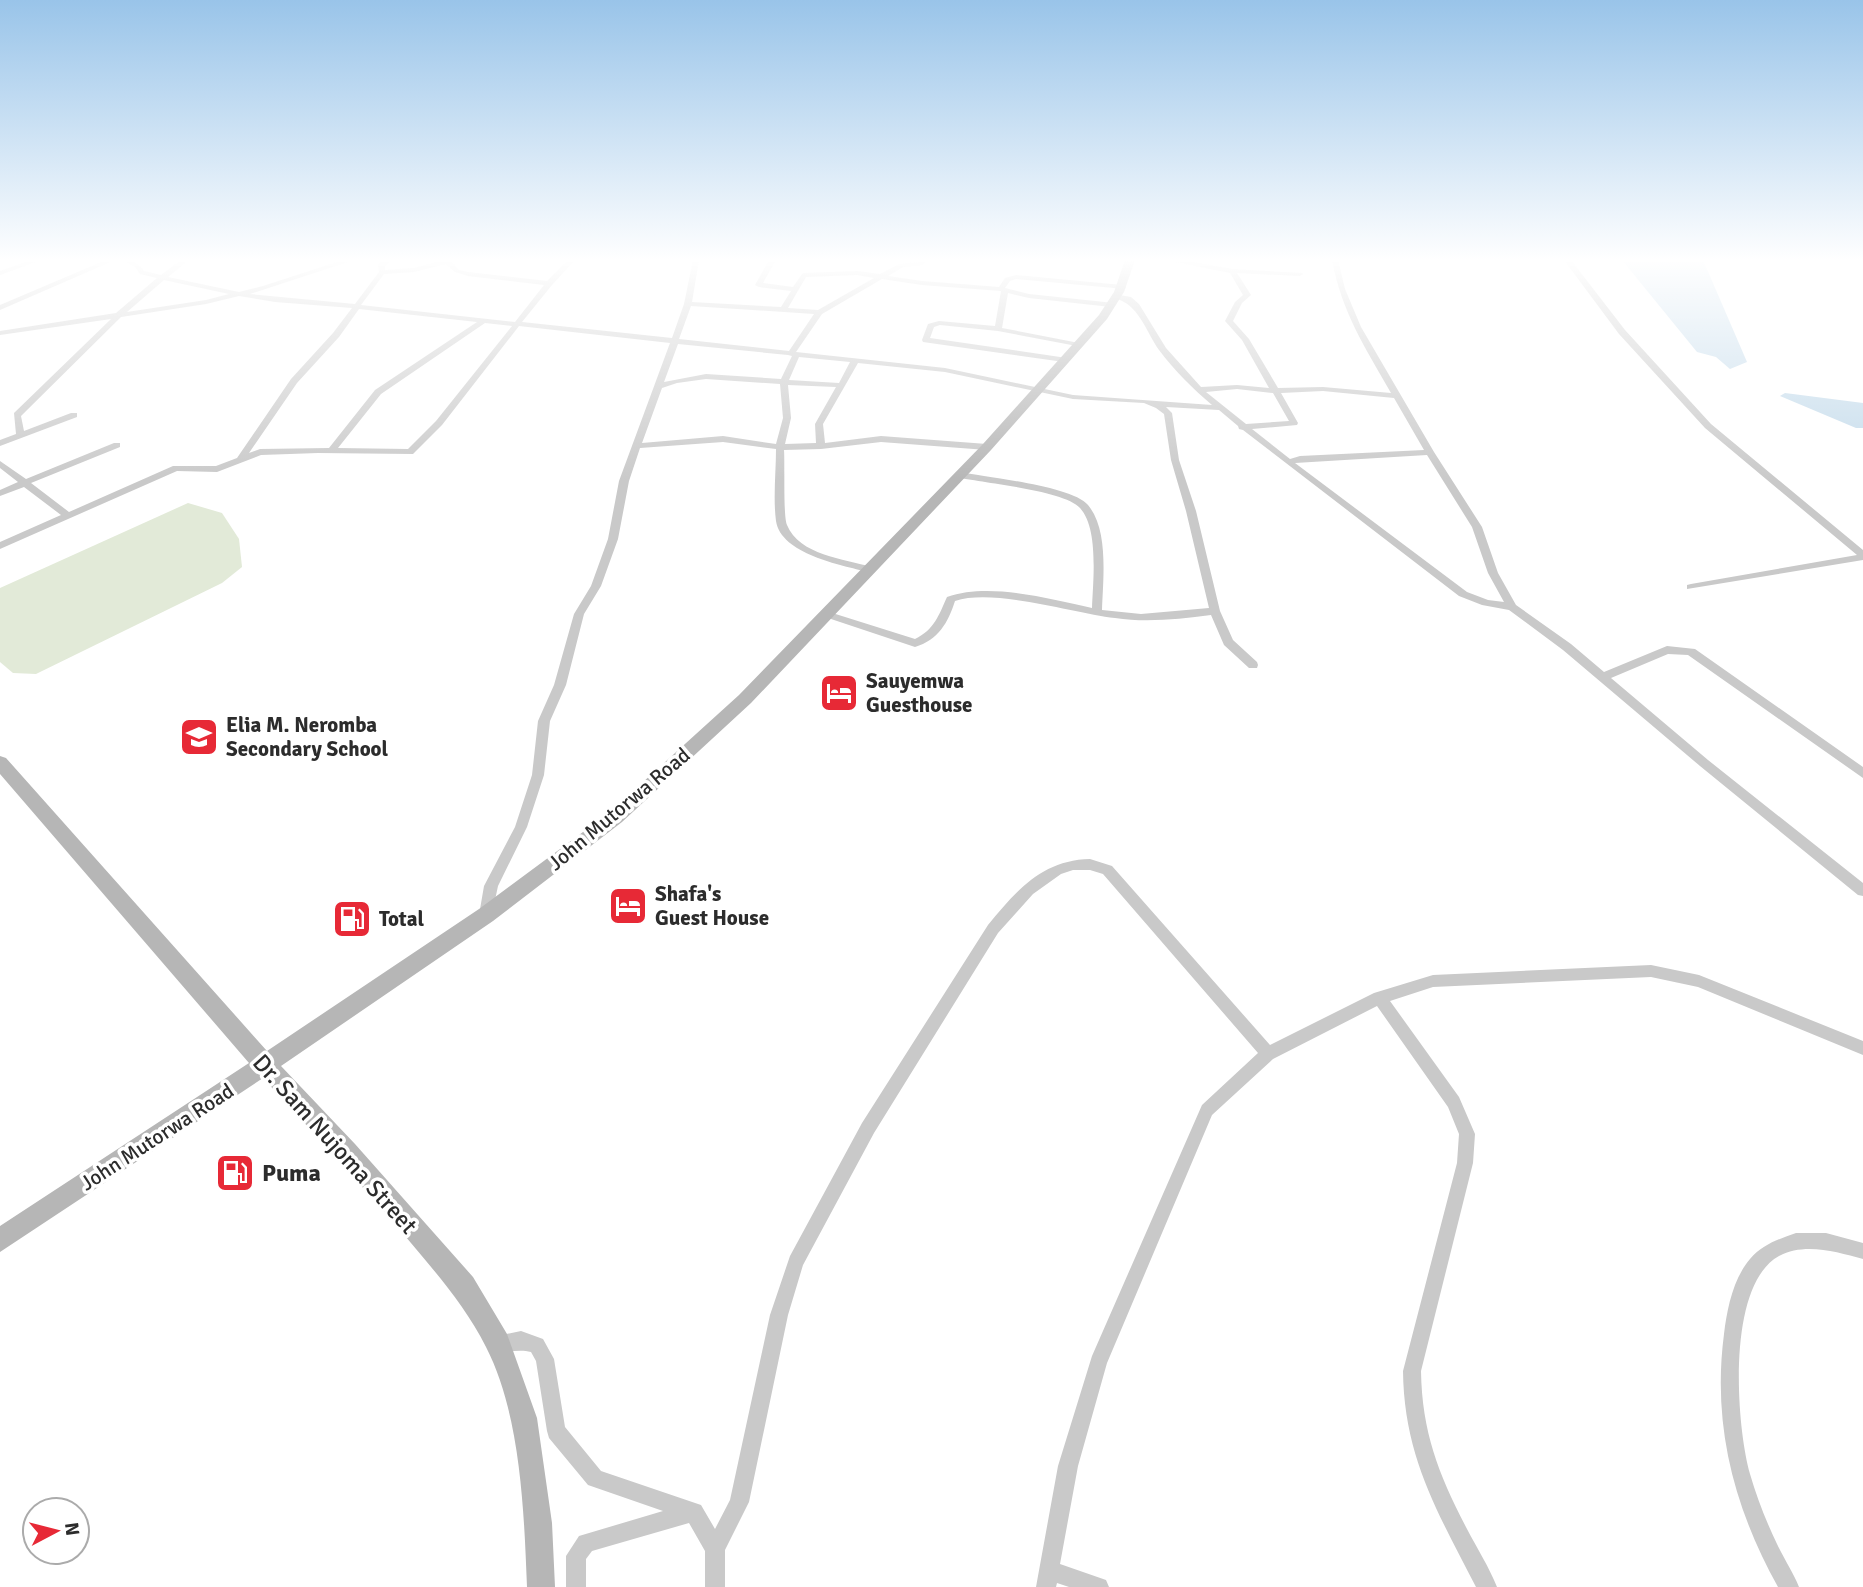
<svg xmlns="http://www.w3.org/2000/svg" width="1863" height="1587" font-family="Signika,sans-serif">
<rect width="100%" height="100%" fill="#fff"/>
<path fill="#e2ead8" d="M188 503 222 513 239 539 242 567 222 583 36 674 13 673 0 662V588Z"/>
<g fill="#c4dbeb">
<path d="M1622 260H1703L1747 362 1730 369 1716 357 1697 352Z"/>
<path d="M1785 393 1863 403V428H1856L1780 396Z"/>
</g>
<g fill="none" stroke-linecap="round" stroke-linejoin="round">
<g fill="#c9c9c9" fill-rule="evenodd">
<path d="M31 260H41L0 275V271Z"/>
<path d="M106 260H115L0 310V305Z"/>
<path d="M122 260C133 260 138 263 144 271L161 275 181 260H189L168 277 239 292 263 286 343 260H354L250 294 355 304 379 272 378 265 383 260H391L385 266V270L414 268 443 260H455L452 262 459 270 468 272 547 281 568 260H575L552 285 522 322 672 338 684 304 693 260H699L692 302 781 307 791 291 759 287 755 285 769 260H776L763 283 793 287 802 274 804 273 857 271 880 274 899 264 919 262 920 260H927L923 265 903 267 888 276 922 281 999 287 1005 278 1016 275 1122 285 1126 287 1125 289 1016 279 1010 281 1005 288 1029 294 1114 303V307H1111L1029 298 1008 293 1002 328 1079 343H1082V347L998 331 940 325 934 327 930 338 1067 358 1068 360 1064 362 923 342 922 340 928 324 939 321 995 326 1001 291 922 285 882 279 822 314 796 352 945 368 1073 395 1212 405C1193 389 1174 370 1159 350 1145 330 1139 304 1114 298V294L1131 297 1139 304 1166 348 1201 387 1237 385 1269 388 1242 340 1225 321 1235 302 1243 295 1230 273 1166 260H1182L1232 269 1302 273 1303 274 1300 276 1237 273 1251 295 1242 303 1233 321 1249 339 1278 388 1323 387 1391 393C1365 347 1342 313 1332 260H1338L1345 289 1361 327 1434 452 1482 527 1498 573 1516 605 1571 644 1604 672 1667 646 1695 649 1863 767V778L1688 655 1668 654 1611 678 1708 760 1863 883V896L1858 895 1700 766 1563 650 1509 610 1482 605 1459 596 1243 430 1239 429 1238 426 1219 410 1166 407 1172 413 1179 460 1196 511 1220 611 1233 640 1257 662 1258 665 1257 668H1249L1224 645 1211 615C1179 619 1147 623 1115 618 1073 613 994 588 955 601 948 623 938 640 915 647L822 616V612L826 611 915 639C934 630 939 615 947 597 990 582 1049 599 1092 608 1093 581 1099 529 1080 508 1064 490 982 483 956 477V473L959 472C986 477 1072 486 1088 505 1109 530 1103 579 1102 610L1141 614 1209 608 1186 511 1171 460 1164 414 1156 408 1144 403 1073 399 945 372 858 363 823 424 825 443 881 436 987 444 991 447 987 450 881 442 821 449 784 450C785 464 783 516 787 525 799 555 844 559 872 567L873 569 868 572C841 565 781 554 776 521 773 498 776 472 776 449L723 442 640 448 629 481 618 539 601 586 584 614 566 685 550 721 544 775 527 827 498 886 491 919 486 921 481 919 479 915 484 886 515 827 532 775 538 721 554 685 574 614 591 586 608 539 619 481 670 343 519 326 442 425 413 454 318 453 261 455 217 472 177 471 0 549V542L61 515 24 487 0 496V490L18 482 0 468V461L26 479 114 443H120V447L31 483 69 512 173 466H216L237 458 291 379 333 333 352 308 275 302 239 296 206 304 121 317 21 416 24 431 71 413H77V417L0 446V440L16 434 14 413 111 319 0 335V331L116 313 157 278 140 274 135 267ZM446 264 455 272 468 276 544 285 515 322 361 305 384 274 414 272ZM857 275 874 278 818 310 788 308 806 277ZM164 280 229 294 206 300 127 312ZM691 306 814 314 789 351 679 339ZM359 309 477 322 375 390 329 448 260 449 249 453 297 383 339 337ZM485 323 512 326 436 421 408 449 338 448 381 394ZM678 344 788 355 792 356 781 379 706 374 664 382ZM799 357 850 362 839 383 789 380ZM706 379 780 384 783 418 776 444 723 436 642 443 662 388 677 383ZM788 385 836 387 815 424 816 443 785 444 791 418ZM1237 389 1273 393 1289 421 1246 424 1206 392ZM1323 391 1394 398 1424 450 1300 456 1290 459 1252 429 1297 425 1298 423 1281 393ZM1427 455 1472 527 1488 573 1504 602 1488 600 1467 592 1295 463Z"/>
<path d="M1564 260H1571L1625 330 1711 424 1863 550V560L1687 589V585L1691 584 1857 555 1705 428 1619 334Z"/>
<path d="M1090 859 1112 866 1270 1045 1374 993 1433 975 1651 965 1699 975 1863 1041V1055L1698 987 1651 977 1433 987 1390 1001 1459 1097 1475 1134 1473 1163 1421 1371C1422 1433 1439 1475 1467 1529 1477 1548 1489 1567 1497 1587H1476C1438 1513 1404 1457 1403 1371L1457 1163 1459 1134 1448 1107 1377 1006 1273 1059 1212 1115 1107 1363 1078 1466 1060 1564 1106 1580 1109 1587H1069L1057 1583 1056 1587H1036L1058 1466 1092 1356 1202 1105 1258 1053 1103 874 1090 870H1073L1061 874 1033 894 998 933 874 1133 803 1265 788 1315 749 1502 725 1550V1587H705V1551L689 1523 592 1551 586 1559V1587H566V1556L579 1536 663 1511 588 1485 549 1438 547 1431 536 1361 531 1352C517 1348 504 1355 492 1349L489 1343 492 1337 521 1331 543 1339 554 1359 565 1427 601 1471 701 1505 715 1529 730 1500 770 1315 790 1256 862 1123 988 925C1016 891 1042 860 1090 859Z"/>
<path d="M1796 1233H1826L1863 1243V1259C1837 1252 1805 1242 1779 1256 1726 1285 1736 1424 1750 1474 1757 1498 1766 1521 1777 1544 1784 1559 1793 1572 1799 1587H1778C1734 1508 1712 1425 1724 1334 1727 1309 1733 1279 1750 1259 1763 1244 1779 1239 1796 1233Z"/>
</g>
<path fill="#b6b6b6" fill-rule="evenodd" d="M1125 260H1135L1124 292 1107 319 991 450 751 703 622 822 493 921 281 1066 355 1144 473 1277 507 1334 537 1418 552 1523 555 1587H527C524 1513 521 1415 486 1347 463 1301 428 1264 395 1224 352 1175 308 1126 263 1078L0 1252V1226L249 1063 0 774V756L6 758 267 1051 479 909 610 812 739 695 983 444 1099 315 1114 292Z"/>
</g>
<linearGradient id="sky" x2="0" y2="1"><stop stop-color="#99c4e9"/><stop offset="0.54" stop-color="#fff"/><stop offset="1" stop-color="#fff" stop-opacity="0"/></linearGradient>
<rect width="1863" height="482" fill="url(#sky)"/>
<defs>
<symbol id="hotel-square" viewBox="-11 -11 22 22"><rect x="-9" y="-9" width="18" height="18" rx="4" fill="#e72936" stroke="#fff"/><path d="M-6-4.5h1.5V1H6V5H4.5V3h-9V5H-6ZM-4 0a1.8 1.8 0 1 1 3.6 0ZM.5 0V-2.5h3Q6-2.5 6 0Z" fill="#fff"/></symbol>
<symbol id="school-square" viewBox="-11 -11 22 22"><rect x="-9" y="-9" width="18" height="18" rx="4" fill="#e72936" stroke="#fff"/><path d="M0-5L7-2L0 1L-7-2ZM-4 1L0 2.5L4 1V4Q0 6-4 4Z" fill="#fff"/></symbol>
<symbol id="fuel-square" viewBox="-11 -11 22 22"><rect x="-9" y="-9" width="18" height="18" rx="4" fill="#e72936" stroke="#fff"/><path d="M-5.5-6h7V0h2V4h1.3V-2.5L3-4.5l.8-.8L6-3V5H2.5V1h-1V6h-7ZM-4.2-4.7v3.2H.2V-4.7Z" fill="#fff"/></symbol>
</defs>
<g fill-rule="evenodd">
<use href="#hotel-square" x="817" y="671" width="44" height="44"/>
<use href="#school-square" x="177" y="715" width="44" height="44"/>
<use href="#hotel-square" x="606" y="884" width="44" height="44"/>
<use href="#fuel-square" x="330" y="897" width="44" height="44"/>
<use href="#fuel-square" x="213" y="1151" width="44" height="44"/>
</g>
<g text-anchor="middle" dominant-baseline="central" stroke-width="7" stroke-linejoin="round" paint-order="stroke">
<g font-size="21" font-weight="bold" fill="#2c2c2c" stroke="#fff" text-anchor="start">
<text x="866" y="681">Sauyemwa<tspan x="866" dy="24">Guesthouse</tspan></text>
<text x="226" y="725">Elia M. Neromba<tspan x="226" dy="24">Secondary School</tspan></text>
<text x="655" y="894">Shafa's<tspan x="655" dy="24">Guest House</tspan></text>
<text x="379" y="919">Total</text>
</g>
<g font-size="21" fill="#2c2c2c" stroke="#fff">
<text transform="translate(619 809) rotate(-40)">John Mutorwa Road</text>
<text transform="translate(157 1137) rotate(-33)">John Mutorwa Road</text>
</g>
<g font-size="24" fill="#2c2c2c" stroke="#fff">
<text transform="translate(335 1144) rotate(48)">Dr. Sam Nujoma Street</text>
</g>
<g font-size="24" font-weight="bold" fill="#2c2c2c" stroke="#fff" text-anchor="start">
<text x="262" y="1173">Puma</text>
</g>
</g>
<g transform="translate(56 1531) rotate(83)"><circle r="33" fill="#ffffff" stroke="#ababab" stroke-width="2"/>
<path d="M0-5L12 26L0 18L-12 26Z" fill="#e72936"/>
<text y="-10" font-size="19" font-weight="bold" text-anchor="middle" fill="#2c2c2c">N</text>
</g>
</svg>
